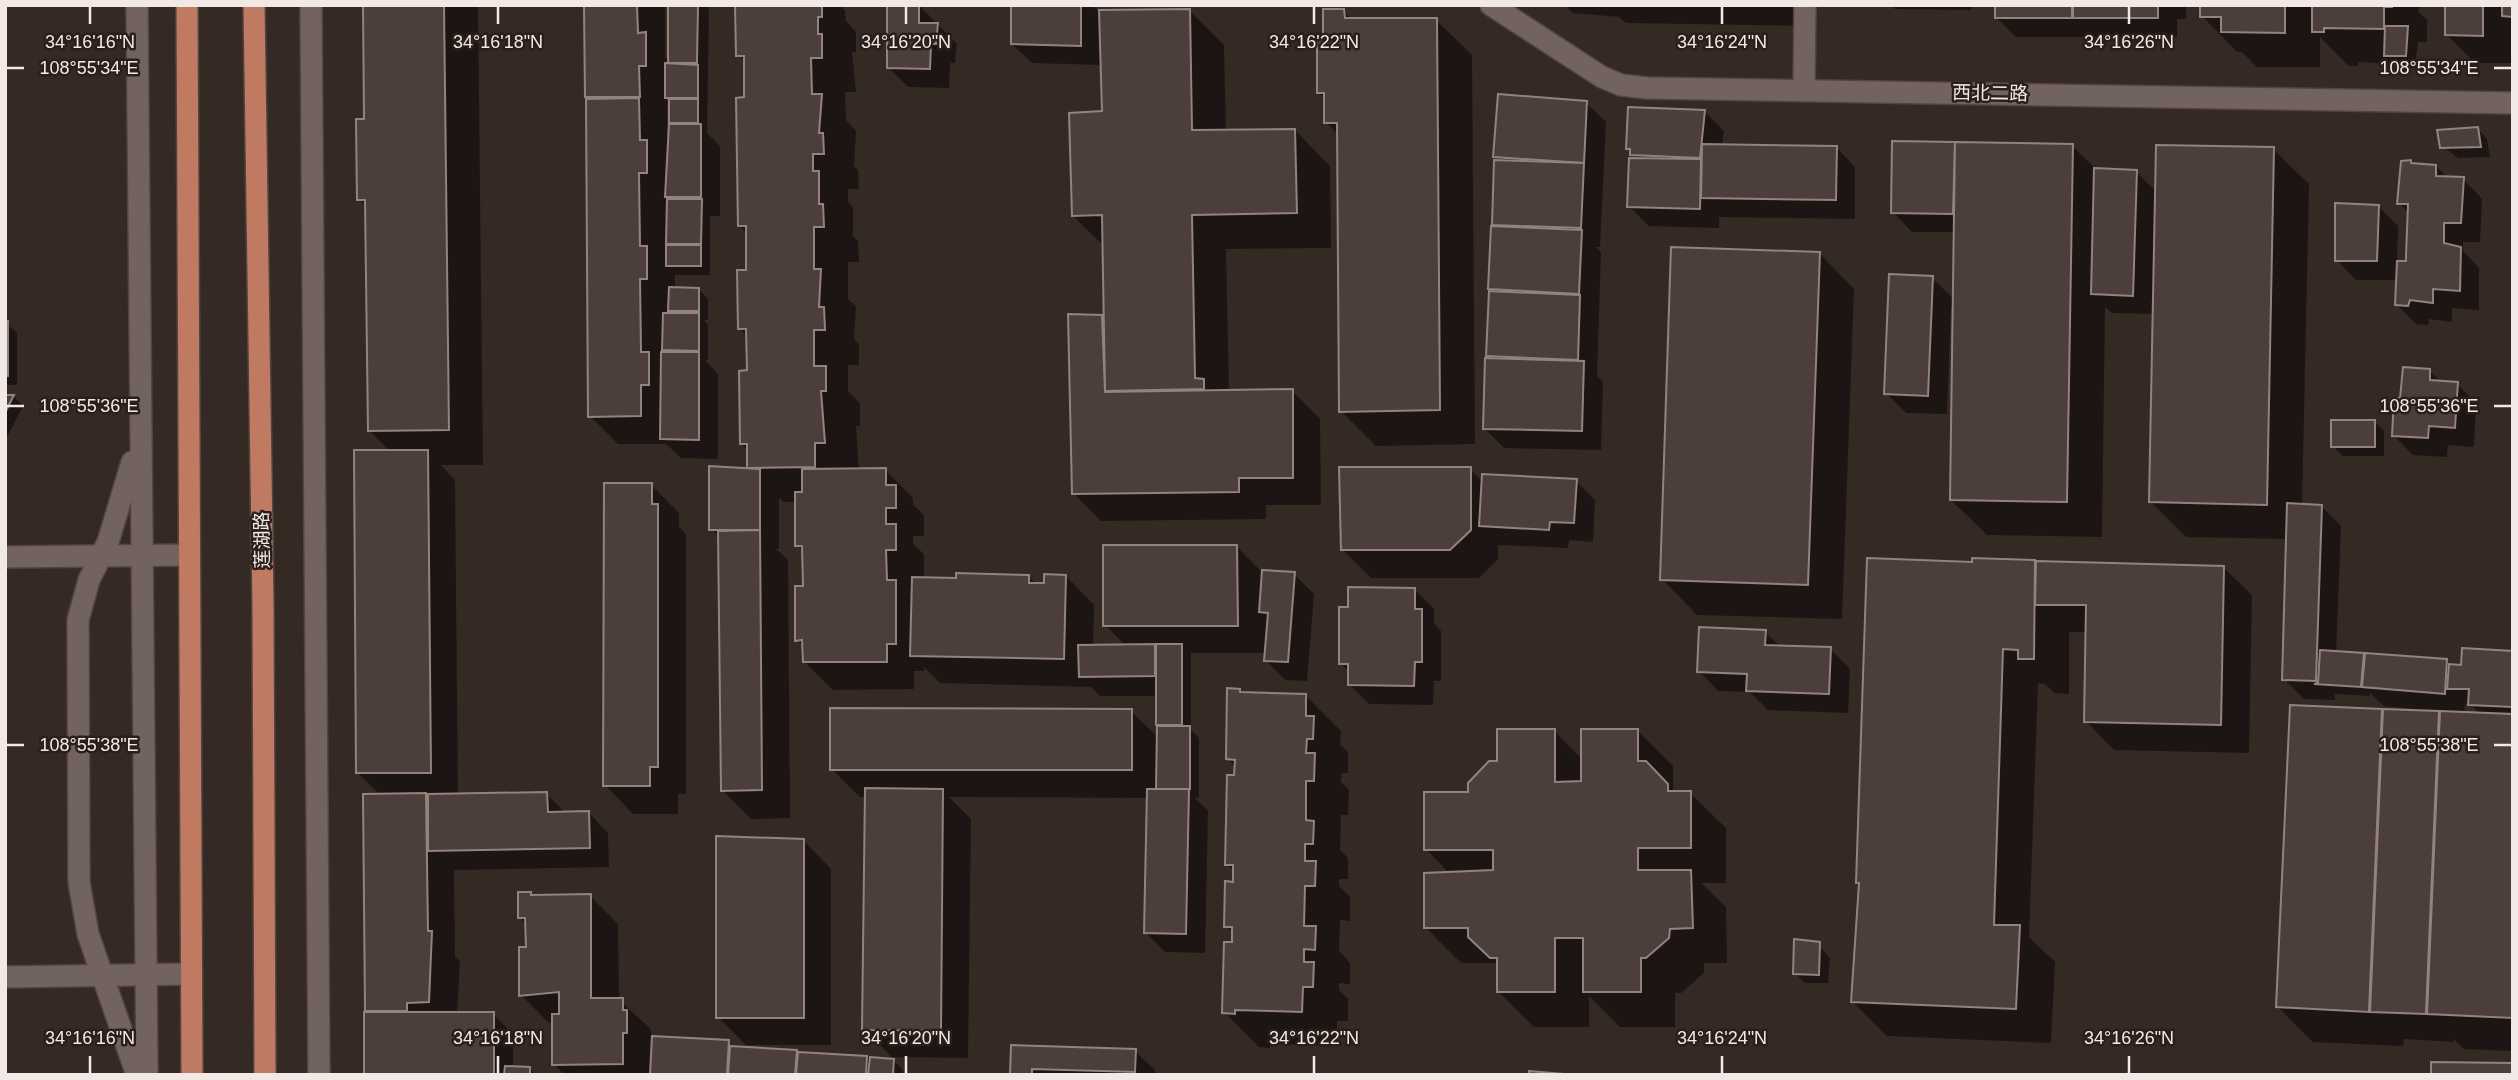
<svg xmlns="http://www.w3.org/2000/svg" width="2518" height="1080" font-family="Arial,'Noto Sans SC',sans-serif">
<rect width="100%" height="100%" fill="#352924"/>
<g fill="#0007" fill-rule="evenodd">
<path d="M364 5H478L483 465H441L455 480 458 795 547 794 566 814 589 813 608 833 609 867 454 870 455 957 460 961 457 1014H493L513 1034V1068H529L535 1075 366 1073 380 795 358 773 391 452 369 430 367 207 359 199 366 121Z"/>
<path d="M586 5H665V58H668L670 5H709L707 133 720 146V216H710V275H675V289H699L708 299V320H704L708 325V360H705L718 374V459L681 458 666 444H618L590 416ZM667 97 671 102V122L675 126 670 145H667Z"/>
<path d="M737 5H840L845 11 846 21 856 32V52H852L856 92H845L846 120 856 131 854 166 858 170 859 189H848V202L853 208V236L858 241 859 262H848V299L856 306 854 339 859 344V365H848V391L860 403V426H856L859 470H885L913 498V505L924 515V536H913V544L924 554V579L1028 576 1036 584H1045L1066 576 1094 605 1093 646H1126L1105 625 1237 547 1262 572 1294 574 1314 594 1307 681 1285 680 1266 660V653H1191V730L1199 738V798H1195L1208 811 1205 953 1165 952 1145 932 1149 798 949 797 971 819 968 1058 892 1057 864 1029 866 797H860L832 769 1131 711 1158 737V696H1100L1091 687 940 683 924 667V671H914V689L833 690 805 662 804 647 797 640 805 588 804 553 797 545V502H784L779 498V549H776L788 560 790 818 751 819 722 790 720 538 711 529 749 470V451L741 444 749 372 748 337 739 328 748 272 747 234 739 225 746 63 738 55Z"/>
<path d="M889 5H919L957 44 955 63H950L949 88 908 87 888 67Z"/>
<path d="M1012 5H1092L1101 14 1189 10 1224 45 1226 132 1295 130 1330 166 1331 248 1226 249 1229 392 1292 391 1320 419 1321 505H1266V519L1101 521 1073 493 1102 317 1106 321 1105 247 1073 216 1103 113 1102 65 1032 63 1012 44Z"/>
<path d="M1565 5H1805V26L1626 23 1619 17 1573 13Z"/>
<path d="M1892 5H1971V10L1895 9Z"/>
<path d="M1997 5H2186V19H2177V37H2016L1997 18Z"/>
<path d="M2202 5H2419V12L2427 20V42H2418L2415 65 2358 62V66H2349L2320 37V67H2257L2242 52H2237L2202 16Z"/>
<path d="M2447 5H2513L2511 63H2475L2447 35Z"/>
<path d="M1343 11 1352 19 1436 20 1472 55 1475 444 1376 446 1341 411 1339 136 1326 122V100L1319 93 1325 42Z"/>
<path d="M1586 103 1606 122 1600 247H1596L1601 252 1597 376 1603 382 1601 450 1504 448 1484 428 1492 360 1487 355 1494 293 1490 289 1495 162H1501L1495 156Z"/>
<path d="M1704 111 1724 131 1722 146 1836 147 1855 167V219L1719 217V228L1649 226 1629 206 1637 160 1628 148Z"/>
<path d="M2478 129 2487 139 2490 157 2458 158 2440 144Z"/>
<path d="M1954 144 1957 147 2072 146 2097 170 2136 172 2157 192 2273 149 2309 184 2302 506H2321L2341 526 2336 653 2363 655 2366 659 2446 661 2452 666 2463 667 2513 653V1051L2464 1049 2454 1039V1042L2404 1039 2403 1046 2313 1042 2278 1007 2381 711 2384 714 2415 712V709L2384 706 2370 693V696L2335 694V700L2304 699 2284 679 2288 539 2186 537 2150 501 2154 314 2112 313 2105 307 2102 537 1987 535 1951 500 1955 309 1951 308 1947 414 1906 413 1886 393 1932 278 1955 300 1956 232H1912L1893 212ZM2465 703 2474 708 2481 715 2464 714Z"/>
<path d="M2436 166 2448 178 2463 179 2482 199 2480 242H2463V251L2479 268V310L2452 308V322L2429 319 2428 325 2416 324 2396 304 2398 280H2356L2337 260 2378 206 2398 226 2397 263H2407L2409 213 2399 203Z"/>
<path d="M1819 253 1854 289 1842 619 1697 615 1662 579Z"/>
<path d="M5 323 17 333V385H5Z"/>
<path d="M2430 371 2442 383 2457 384 2476 403 2474 447 2448 445 2447 457 2413 455 2393 435 2402 400Z"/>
<path d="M5 397H14L23 406 5 441Z"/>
<path d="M2375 422 2384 431V456H2343L2333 446Z"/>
<path d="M1470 469 1483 482 1576 481 1595 500 1593 542 1569 540 1568 548 1498 545V559L1479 578H1371L1343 550Z"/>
<path d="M651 485 679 513V527L686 534V794H678V814H633L605 785Z"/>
<path d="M2034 562 2223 567 2252 595 2249 753 2114 750 2086 721 2087 632H2069V694L2055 693 2045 684 2038 683 2029 937 2055 962 2051 1043 1887 1036 1852 1001 1860 885 1857 882 1973 564Z"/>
<path d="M1414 589 1434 609V623L1441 631V681H1434L1433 705 1369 704 1349 684V672L1341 663Z"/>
<path d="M1765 632 1781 647 1830 649 1850 669 1848 713 1768 710 1750 692 1718 691 1699 671Z"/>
<path d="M1240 690 1243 694 1306 696 1341 731 1340 745 1348 752V773H1342L1341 782 1349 790 1348 815H1341L1340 850 1348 858V879H1339V886L1350 897V921L1340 920 1339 951 1350 963V984L1339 983V990L1348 999V1021H1337V1046L1270 1044V1048L1259 1047 1224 1012 1234 934 1226 926 1235 884V872L1227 864 1236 767 1228 759Z"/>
<path d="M1554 731 1583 760 1638 731 1673 766V791L1690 793 1726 828V883H1701L1726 907 1727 963H1704V973L1681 993H1675V1027H1620L1589 996V1027H1534L1498 991 1496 963H1461L1426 928 1450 874 1426 849 1498 763Z"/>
<path d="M803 840 831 869V1045H746L718 1017Z"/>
<path d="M531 893 534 896H590L618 924 619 1000 650 1028 653 1038 728 1042 734 1048 867 1057 871 1062 893 1060 903 1070 902 1075H564L554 1064V1023H549L521 995 528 949 527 925 520 918Z"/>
<path d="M1815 942 1830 958 1828 983H1805L1795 973Z"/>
<path d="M1013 1046 1135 1051 1155 1070V1075H1012Z"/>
</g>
<g fill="#4c3e3a" stroke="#93837e" stroke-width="2">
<path d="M363 5H444L449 430 368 431 365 200H357L356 119H364Z"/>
<path d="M584 5H637L638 33 646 32V66H639L640 97H585Z"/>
<path d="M668 5H698L697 63H668Z"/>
<path d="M735 5H822V17H818V34H822V58H811L812 94H822L819 133H823L824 154H813V171H819V204H823L824 227H814V269H821L819 307H824L825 330H814V366H826V391H821L825 443H815V467L747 468V444H740L739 371 747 370 746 329H738L737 270H746V226H738L736 98 744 97V56H736Z"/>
<path d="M887 5H919V23H938L936 44H931L930 69 887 68Z"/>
<path d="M1011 5H1081V46L1011 44Z"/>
<rect x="1995" y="5" width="77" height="13"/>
<rect x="2073" y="5" width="85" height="13"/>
<path d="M2200 5H2285V33L2221 32V17H2200Z"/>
<path d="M2312 5H2392V7H2384V29L2324 28V32H2312Z"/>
<path d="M2445 5H2483V36L2445 35Z"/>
<path d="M2502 5H2513V17L2502 16Z"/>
<path d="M1190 9 1192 130 1295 129 1297 213 1192 215 1195 378 1204 379V389L1105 391 1102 215 1072 216 1069 113 1102 111 1099 10Z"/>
<path d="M1323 9H1344L1345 18H1437L1440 410 1339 412 1337 123H1324V93H1317V40H1323Z"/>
<path d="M2385 26H2408L2406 56H2384Z"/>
<path d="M665 63 698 65V98H665Z"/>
<path d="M1498 94 1587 101 1584 163 1493 157Z"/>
<path d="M639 98 640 140H647V173H639L640 246H647V279H640L641 352H649V385H641V416L588 417 586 99Z"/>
<rect x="669" y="99" width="29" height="24"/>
<path d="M1628 107 1705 110 1700 158 1630 155V149H1626Z"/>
<path d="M669 124H701V197H665Z"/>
<path d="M2478 127 2481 147 2440 148 2437 130Z"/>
<path d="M1892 141 1955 142 1953 214 1891 213Z"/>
<path d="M1955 142 2073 144 2067 502 1950 500Z"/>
<path d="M1702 144 1837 146 1836 200 1701 198Z"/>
<path d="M2156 145 2274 147 2267 505 2149 502Z"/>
<path d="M1629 158 1701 159 1700 209 1627 207Z"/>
<path d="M1494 160 1584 163 1581 228 1492 225Z"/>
<path d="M2411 160V163L2436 165V176L2464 177 2461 223H2444V243L2461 247 2460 291 2433 289V303L2410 300 2408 306 2395 305 2397 261H2406V256L2408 204H2397L2401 161Z"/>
<path d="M2094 168 2137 170 2133 296 2091 294Z"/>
<path d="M667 199H702L701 244H666Z"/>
<path d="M2335 203 2379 205 2377 261H2335Z"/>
<path d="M1491 226 1582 230 1579 294 1488 289Z"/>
<rect x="666" y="245" width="35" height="21"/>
<path d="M1671 247 1820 252 1808 585 1660 580Z"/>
<path d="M1889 274 1933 276 1928 396 1884 394Z"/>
<path d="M669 287 699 288V311H668Z"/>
<path d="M1489 291 1580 295 1578 360 1486 356Z"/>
<path d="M663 313H699V351L662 350Z"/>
<path d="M1068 314 1102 315 1105 392 1293 389V478H1239V492L1072 494Z"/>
<rect x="5" y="321" width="3" height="55"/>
<path d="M661 352H699V440L660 439Z"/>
<path d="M1485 358 1584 361 1582 431 1483 429Z"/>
<path d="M2403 367 2430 369V380L2458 382 2455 428 2429 426 2428 438 2392 436 2394 398H2400Z"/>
<path d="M5 395H14L5 413Z"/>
<rect x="2331" y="420" width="44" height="27"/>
<path d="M354 450H428L431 773H356Z"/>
<path d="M709 466 760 469V530H709Z"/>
<path d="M1339 467H1471V530L1450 550H1341Z"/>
<path d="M886 468V485H896V508H886V524H896V550H886L887 580H896V644H887V662H803L802 640 795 641V586H803L802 546H795V492H802V469Z"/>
<path d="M1482 474 1577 479 1574 523 1550 522 1549 530 1479 526Z"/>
<path d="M604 483H652V504H658V767H650V786H603Z"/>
<path d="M2287 503 2322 505 2316 681 2282 680Z"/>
<path d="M760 530 762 790 721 791 718 531Z"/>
<path d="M1103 545H1237L1238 626H1103Z"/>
<path d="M1867 558 1972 562V558L2035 560 2034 659H2018V650L2003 649 1994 925H2020L2016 1009 1851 1002 1859 883H1856Z"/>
<path d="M2036 561 2224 566 2221 725 2084 722 2086 605H2035Z"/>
<path d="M1262 570 1295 572 1288 662 1264 661 1268 613 1259 612Z"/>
<path d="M956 573 1029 575V583H1044V574L1066 575 1064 659 910 656 912 577 956 578Z"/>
<path d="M1348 587 1415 588V609H1422V662H1415L1414 686 1348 685V664H1339V607H1348Z"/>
<path d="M1699 627 1766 630 1765 645 1831 647 1829 694 1746 691 1747 674 1697 672Z"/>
<path d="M1155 644V676L1079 677 1078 645Z"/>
<rect x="1156" y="644" width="26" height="81"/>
<path d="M2462 648 2513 651V707L2468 705 2469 689H2447L2449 664 2461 665Z"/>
<path d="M2320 650 2364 653 2361 687 2314 684 2318 683Z"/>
<path d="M2365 653 2447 659 2445 694 2362 687Z"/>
<path d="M1227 688 1240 689V692L1306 694V716H1314L1313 739H1307L1306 753H1315L1314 781H1306V820L1314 821 1313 844H1305V861H1316L1315 886H1305L1304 926H1316L1315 950 1304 949V962H1314L1313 987H1303L1302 1012 1235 1010V1014L1222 1013 1224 942H1232V927H1224L1225 881 1233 882V865H1225L1227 775H1234L1235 760 1226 759Z"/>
<path d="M2290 705 2382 709 2369 1012 2276 1007Z"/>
<path d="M830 708 1132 709V770H830Z"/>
<path d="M2383 709 2439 711 2426 1014 2370 1012Z"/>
<path d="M2440 711 2513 714V1018L2427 1014Z"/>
<path d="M1157 726H1190V789H1156Z"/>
<path d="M1497 729H1555V782L1581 781V729H1638V761H1646L1668 784V791H1691V848H1638V870H1691L1693 928 1670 929 1669 938 1646 958H1641V992H1583V938H1555V992H1497V958H1490L1468 937V928H1424V873L1493 870V850H1424V792H1468V783L1489 761H1497Z"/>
<path d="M865 788 943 789 941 1031 862 1030Z"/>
<path d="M1147 789H1189L1186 934 1144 933Z"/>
<path d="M547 792 548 812 589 811 590 848 428 851V794Z"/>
<path d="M426 793 428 931H432L429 1002 407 1003V1011H365L363 794Z"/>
<path d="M716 836 804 839V1018H716Z"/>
<path d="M518 892H531V895L591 894V998H623V1010H627V1033H623V1064L552 1065V1014H559V992L519 996V947H526L525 918H518Z"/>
<path d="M1794 939 1820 942 1819 975 1793 974Z"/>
<rect x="364" y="1012" width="130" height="62"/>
<path d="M652 1036 729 1040 727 1075H650Z"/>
<path d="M1011 1045 1136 1049 1135 1072 1032 1069V1075H1010Z"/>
<path d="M730 1046 797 1050 795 1075H728Z"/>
<path d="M798 1052 867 1056 866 1075H796Z"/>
<path d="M870 1057 894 1059 893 1075H868Z"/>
<path d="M2431 1062 2513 1063V1075H2431Z"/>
<path d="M505 1066 530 1067V1075H504Z"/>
<path d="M1529 1071 1563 1074V1075H1529Z"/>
</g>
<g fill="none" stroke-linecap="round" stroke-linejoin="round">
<defs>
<g id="minor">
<path d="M137 5 147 1075"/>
<path d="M311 5 319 1075"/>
<path d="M1491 5 1602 77 1621 85 1647 88 2513 103"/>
<path d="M1804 90 1805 5"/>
<path d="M132 462 108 542 89 580 78 620 79 882 88 934 137 1075"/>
<path d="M5 557 189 555"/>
<path d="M5 977 190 974"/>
</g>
<g id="major">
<path d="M187 5 192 1075"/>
<path d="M254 5 263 605 265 1075"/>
</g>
</defs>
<use href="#minor" stroke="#504541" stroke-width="24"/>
<use href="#major" stroke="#504541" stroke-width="24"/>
<use href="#minor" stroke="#72635e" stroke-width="21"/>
<use href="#major" stroke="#bf7a61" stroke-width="21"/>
</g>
<path fill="none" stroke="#f2e9e6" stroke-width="2.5" d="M90 7V24M498 7V24M906 7V24M1314 7V24M1722 7V24M2129 7V24M7 68H24M2494 68H2511M7 406H24M2494 406H2511M7 745H24M2494 745H2511M90 1056V1073M498 1056V1073M906 1056V1073M1314 1056V1073M1722 1056V1073M2129 1056V1073"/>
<g text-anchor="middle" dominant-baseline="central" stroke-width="5" stroke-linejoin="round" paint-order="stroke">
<g font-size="19" fill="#f2e9e6" stroke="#2b1f1b">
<text transform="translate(1990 93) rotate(1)">西北二路</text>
<text transform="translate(262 540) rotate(-91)">莲湖路</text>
</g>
</g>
<g font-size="18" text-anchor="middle" fill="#f2e9e6" stroke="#2b1f1b" stroke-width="5" stroke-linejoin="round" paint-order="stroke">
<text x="90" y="48">34°16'16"N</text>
<text x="498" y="48">34°16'18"N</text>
<text x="906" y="48">34°16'20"N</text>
<text x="1314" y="48">34°16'22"N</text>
<text x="1722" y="48">34°16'24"N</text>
<text x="2129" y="48">34°16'26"N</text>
<text x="2429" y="74">108°55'34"E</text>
<text x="89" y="74">108°55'34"E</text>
<text x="2429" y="412">108°55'36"E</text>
<text x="89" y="412">108°55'36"E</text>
<text x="2429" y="751">108°55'38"E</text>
<text x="89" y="751">108°55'38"E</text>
<text x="90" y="1044">34°16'16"N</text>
<text x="498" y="1044">34°16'18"N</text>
<text x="906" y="1044">34°16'20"N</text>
<text x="1314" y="1044">34°16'22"N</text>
<text x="1722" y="1044">34°16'24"N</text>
<text x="2129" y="1044">34°16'26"N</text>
</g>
<rect width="2518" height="1080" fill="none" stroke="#f2e9e6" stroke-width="14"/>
</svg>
